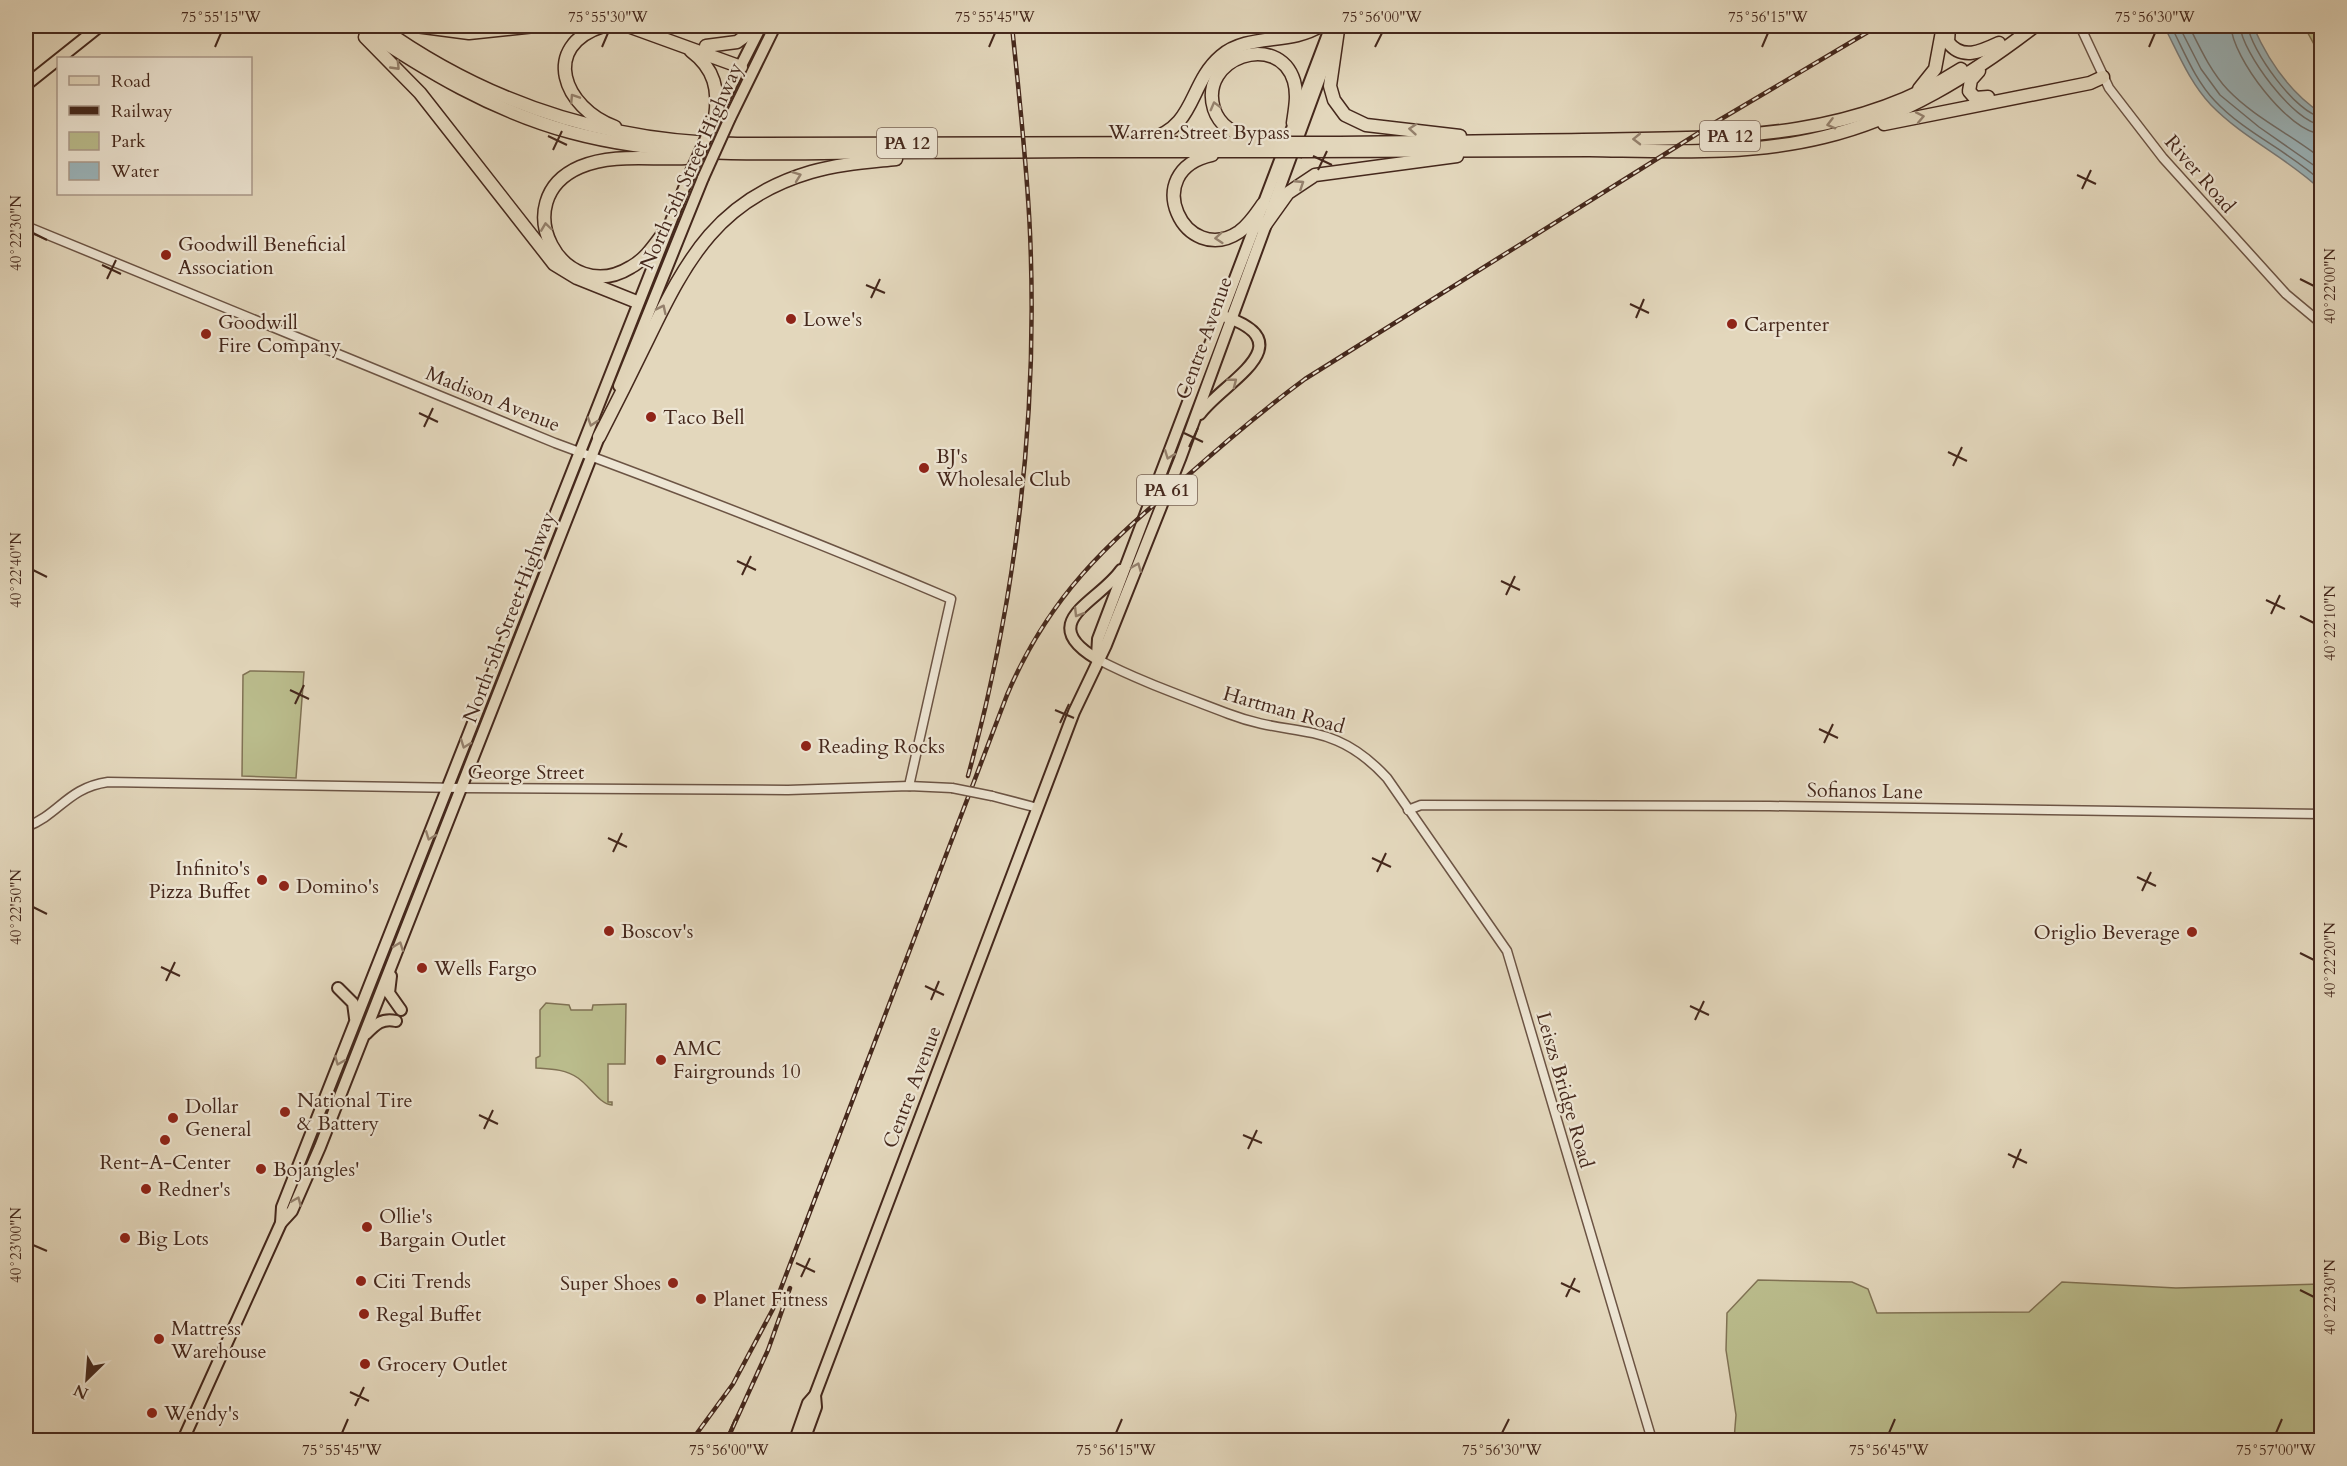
<svg xmlns="http://www.w3.org/2000/svg" width="2347" height="1466" font-family="Cardo,serif">
<rect width="100%" height="100%" fill="#e3d7bc"/>
<filter id="stains"><feTurbulence type="fractalNoise" baseFrequency=".00333" numOctaves="4"/><feColorMatrix values="0 0 0 0 .2 0 0 0 0 .09 0 0 0 0 .02 0 0 0 .5 -.17"/></filter>
<radialGradient id="worn" r=".72"><stop offset=".6" stop-color="#630" stop-opacity="0"/><stop offset="1" stop-color="#630" stop-opacity=".3"/></radialGradient>
<g fill="#babc8c" stroke="#807254" stroke-width="1.5">
<path d="M2304 26H2321V57Z"/>
<path d="M250 671 304 672 296 778 242 776 243 675Z"/>
<path d="M546 1003 569 1005 571 1010H592L593 1005 626 1004 625 1064H608V1102H612V1105C599 1104 590 1086 578 1078 565 1069 551 1069 536 1068V1058L540 1056V1010Z"/>
<path d="M1758 1280 1852 1282 1868 1289 1877 1313 2029 1312 2062 1282 2176 1288 2321 1284V1440H1734L1736 1415 1726 1350 1727 1313Z"/>
</g>
<path fill="#9bb6bd" stroke="#797d7d" stroke-width="1.5" d="M2164 26H2253C2268 60 2289 92 2321 113V190C2288 158 2244 139 2211 105 2190 83 2178 53 2164 26Z"/>
<g fill="none" stroke-linecap="round" stroke-linejoin="round">
<g stroke="#706f6c" stroke-width="1.5">
<path d="M2171 26C2184 51 2195 80 2215 101 2246 134 2289 151 2322 182"/>
<path d="M2179 26 2201 69 2220 95 2259 127 2322 171"/>
<path d="M2189 26C2200 48 2211 72 2228 90 2255 118 2292 135 2322 159"/>
<path d="M2231 26C2232 57 2289 133 2322 134"/>
<path d="M2240 26C2242 52 2294 123 2322 125"/>
<path d="M2248 26C2250 49 2297 115 2322 117"/>
</g>
<path stroke="#797d7d" stroke-width="2" d="M26 30 31 26"/>
<defs>
<g id="minor">
<path d="M2080 26 2109 88 2163 158 2286 294 2322 324"/>
<path d="M26 226 555 443C688 492 820 543 951 599L909 786"/>
<path d="M1097 659C1139 681 1185 697 1229 714 1294 739 1332 718 1387 778L1507 951 1652 1440"/>
<path d="M992 796 1038 808"/>
<path d="M1408 810 1421 805 1770 806 2322 814"/>
<path d="M26 827C60 814 67 788 108 782L461 788 788 790 909 786 952 788"/>
</g>
<g id="major">
<path d="M26 85 100 26"/>
<path d="M716 115 761 26"/>
<path d="M730 118 775 26"/>
<path d="M619 386 703 178"/>
<path d="M1200 414C1222 383 1305 344 1226 317"/>
<path d="M1097 656 1098 639 1331 26"/>
<path d="M1097 659C1034 622 1099 602 1121 570"/>
<path d="M391 976 389 993 401 1010"/>
<path d="M338 988 353 1003 355 1018"/>
<path d="M366 1034C376 1024 382 1018 396 1021"/>
<path d="M281 1223 282 1207 688 178"/>
<path d="M183 1440 281 1223 292 1211 320 1147 601 432"/>
<path d="M795 1440 808 1403 815 1395 1074 712 1106 645 1180 459 1333 42"/>
<path d="M804 1440 816 1407 815 1395"/>
</g>
<g id="highway">
<path d="M360 26C426 71 493 111 570 132 673 160 781 153 886 152 1016 151 1145 151 1275 151"/>
<path d="M379 26C486 103 605 142 737 144L1278 143"/>
<path d="M416 26 469 33 535 26"/>
<path d="M603 26C540 46 563 108 615 127"/>
<path d="M628 26 741 67"/>
<path d="M1949 26 1948 42C1962 61 1982 51 1999 43"/>
<path d="M1338 30 1330 86 1334 100 1345 115 1366 125 1460 136"/>
<path d="M365 37 420 93 554 264 577 278 637 302"/>
<path d="M706 46 737 42 759 26"/>
<path d="M691 51C715 69 719 90 715 118"/>
<path d="M1979 71 1971 80 1969 91 1975 98 1988 97"/>
<path d="M1919 89 1935 69 1943 26"/>
<path d="M1884 124 2090 83 2103 77"/>
<path d="M1253 138C1236 135 1220 127 1214 109 1198 58 1278 30 1294 81 1298 95 1295 109 1293 123"/>
<path d="M1148 140C1197 126 1188 84 1221 56 1248 33 1290 45 1320 26"/>
<path d="M1306 143C1398 143 1490 141 1583 140 1715 137 1844 144 1961 69"/>
<path d="M1302 151C1398 151 1493 150 1589 150 1667 151 1747 156 1824 137 1903 118 1971 75 2035 26"/>
<path d="M1212 155C1138 171 1185 268 1239 232 1249 225 1256 214 1263 204"/>
<path d="M1263 228 1288 193 1315 175 1457 156"/>
<path d="M665 231C655 244 646 259 631 267 563 309 504 200 580 167 613 153 651 160 685 158"/>
<path d="M599 437C616 404 632 372 648 339 687 258 719 199 811 172 838 164 868 162 896 159"/>
</g>
</defs>
<use href="#minor" stroke="#6c5444" stroke-width="11"/>
<use href="#major" stroke="#45281c" stroke-width="14"/>
<use href="#highway" stroke="#45281c" stroke-width="15"/>
<use href="#minor" stroke="#ede5d3" stroke-width="8"/>
<use href="#major" stroke="#e3d7bc" stroke-width="10"/>
<use href="#highway" stroke="#e3d7bc" stroke-width="12"/>
<defs>
<g id="rail">
<path d="M968 776C1016 600 1038 415 1030 233 1027 164 1019 95 1012 26"/>
<path d="M692 1440 733 1384 773 1309 1007 695C1049 596 1105 546 1185 478 1224 443 1263 410 1305 379L1716 122 1878 26"/>
<path d="M727 1440 768 1350 790 1288"/>
</g>
</defs>
<use href="#rail" stroke="#45281c" stroke-width="4.5"/>
<use href="#rail" stroke="#ede5d3" stroke-width="2" stroke-dasharray="7" stroke-linecap="butt"/>
<defs>
<path id="minor-bridge" d="M952 788 992 796"/>
<g id="major-bridge">
<path d="M688 178 715 118"/>
<path d="M703 178 730 118"/>
</g>
<g id="highway-bridge">
<path d="M1278 143H1306"/>
<path d="M1275 151H1302"/>
</g>
</defs>
<use href="#minor-bridge" stroke="#6c5444" stroke-width="11" stroke-linecap="butt"/>
<use href="#major-bridge" stroke="#45281c" stroke-width="14" stroke-linecap="butt"/>
<use href="#highway-bridge" stroke="#45281c" stroke-width="15" stroke-linecap="butt"/>
<use href="#minor-bridge" stroke="#ede5d3" stroke-width="8"/>
<use href="#major-bridge" stroke="#e3d7bc" stroke-width="10"/>
<use href="#highway-bridge" stroke="#e3d7bc" stroke-width="12"/>
</g>
<defs><path id="oneway-chevron" d="M-2-3.5L2.5 0L-2 3.5" fill="none" stroke-width="1.6" stroke-linecap="round" stroke-linejoin="round" transform="scale(1.5)"/></defs>
<g stroke="#94806c">
<use href="#oneway-chevron" transform="translate(396 66) rotate(46)"/>
<use href="#oneway-chevron" transform="translate(574 98) rotate(-123)"/>
<use href="#oneway-chevron" transform="translate(1215 106) rotate(-105)"/>
<use href="#oneway-chevron" transform="translate(1920 117) rotate(-11)"/>
<use href="#oneway-chevron" transform="translate(1831 124) rotate(166)"/>
<use href="#oneway-chevron" transform="translate(1413 129) rotate(-175)"/>
<use href="#oneway-chevron" transform="translate(1637 139) rotate(179)"/>
<use href="#oneway-chevron" transform="translate(797 176) rotate(-20)"/>
<use href="#oneway-chevron" transform="translate(1300 184) rotate(-33)"/>
<use href="#oneway-chevron" transform="translate(546 227) rotate(-98)"/>
<use href="#oneway-chevron" transform="translate(1219 238) rotate(175)"/>
<use href="#oneway-chevron" transform="translate(662 309) rotate(-64)"/>
<use href="#oneway-chevron" transform="translate(1233 382) rotate(-38)"/>
<use href="#oneway-chevron" transform="translate(592 422) rotate(108)"/>
<use href="#oneway-chevron" transform="translate(1169 455) rotate(111)"/>
<use href="#oneway-chevron" transform="translate(1137 567) rotate(-68)"/>
<use href="#oneway-chevron" transform="translate(1078 613) rotate(122)"/>
<use href="#oneway-chevron" transform="translate(465 744) rotate(111)"/>
<use href="#oneway-chevron" transform="translate(430 836) rotate(111)"/>
<use href="#oneway-chevron" transform="translate(399 946) rotate(-69)"/>
<use href="#oneway-chevron" transform="translate(339 1061) rotate(112)"/>
<use href="#oneway-chevron" transform="translate(297 1201) rotate(-67)"/>
</g>
<path fill="none" stroke="#45281c" stroke-width="2" d="M215 47 221 33M602 47 608 33M989 47 995 33M1375 47 1382 33M1762 47 1768 33M2149 47 2155 33M548 136 567 145M553 150 562 131M1313 156 1332 165M1318 170 1327 151M2077 175 2096 184M2082 189 2091 170M33 233 47 240M102 265 121 274M107 279 116 260M2300 279 2314 286M866 285 885 293M871 298 880 279M1630 304 1649 313M1636 318 1644 299M419 413 438 422M424 427 433 408M1184 433 1203 442M1189 447 1198 428M1948 452 1967 461M1953 466 1962 447M737 561 756 570M33 570 47 577M742 575 751 556M1501 581 1520 590M1506 595 1515 576M2266 600 2285 609M2271 614 2280 595M2300 616 2314 623M290 690 309 699M295 704 304 685M1055 710 1074 718M1060 723 1069 704M1819 729 1838 738M1824 743 1833 724M608 838 627 847M613 852 622 833M1372 858 1391 867M1377 872 1386 853M2137 877 2156 886M2142 891 2151 872M33 907 47 914M2300 953 2314 960M161 967 180 976M166 981 175 962M925 986 944 995M931 1000 939 981M1690 1006 1709 1015M1695 1020 1704 1001M479 1115 498 1124M484 1129 493 1110M1243 1135 1262 1143M1248 1149 1257 1130M2008 1154 2027 1163M2013 1168 2021 1149M33 1245 47 1251M796 1263 815 1272M801 1277 810 1258M1561 1283 1580 1292M2300 1290 2314 1297M1566 1297 1575 1278M350 1392 369 1401M355 1406 364 1387M342 1433 348 1419M729 1433 735 1419M1116 1433 1122 1419M1502 1433 1509 1419M1889 1433 1895 1419M2276 1433 2282 1419"/>
<g fill="#8f2418" stroke="#ede5d3" stroke-width="2">
<circle cx="166" cy="255" r="6"/>
<circle cx="791" cy="319" r="6"/>
<circle cx="1732" cy="324" r="6"/>
<circle cx="206" cy="334" r="6"/>
<circle cx="651" cy="417" r="6"/>
<circle cx="924" cy="468" r="6"/>
<circle cx="806" cy="746" r="6"/>
<circle cx="262" cy="880" r="6"/>
<circle cx="284" cy="886" r="6"/>
<circle cx="609" cy="931" r="6"/>
<circle cx="2192" cy="932" r="6"/>
<circle cx="422" cy="968" r="6"/>
<circle cx="661" cy="1060" r="6"/>
<circle cx="285" cy="1112" r="6"/>
<circle cx="173" cy="1118" r="6"/>
<circle cx="165" cy="1140" r="6"/>
<circle cx="261" cy="1169" r="6"/>
<circle cx="146" cy="1189" r="6"/>
<circle cx="367" cy="1227" r="6"/>
<circle cx="125" cy="1238" r="6"/>
<circle cx="361" cy="1281" r="6"/>
<circle cx="673" cy="1283" r="6"/>
<circle cx="701" cy="1299" r="6"/>
<circle cx="364" cy="1314" r="6"/>
<circle cx="159" cy="1339" r="6"/>
<circle cx="365" cy="1364" r="6"/>
<circle cx="152" cy="1413" r="6"/>
</g>
<g text-anchor="middle" dominant-baseline="central" stroke-width="4.5" stroke-linejoin="round" paint-order="stroke">
<g fill="#ede5d3" stroke="#776153" stroke-width="1.5">
<rect x="1700" y="121" width="60" height="30" rx="4.5"/>
<rect x="877" y="128" width="60" height="30" rx="4.5"/>
<rect x="1137" y="475" width="60" height="30" rx="4.5"/>
</g>
<g font-size="18" font-weight="bold" fill="#45281c">
<text x="1730" y="136">PA 12</text>
<text x="907" y="143">PA 12</text>
<text x="1167" y="490">PA 61</text>
</g>
<g font-size="20" fill="#45281c" stroke="#ede5d3">
<text x="1199" y="132">Warren Street Bypass</text>
<text transform="translate(691 166) rotate(-66)">North 5th Street Highway</text>
<text transform="translate(2200 174) rotate(49)">River Road</text>
<text transform="translate(1204 338) rotate(-70)">Centre Avenue</text>
<text transform="translate(493 399) rotate(22)">Madison Avenue</text>
<text transform="translate(509 617) rotate(-69)">North 5th Street Highway</text>
<text transform="translate(1284 710) rotate(16)">Hartman Road</text>
<text x="526" y="772">George Street</text>
<text transform="translate(1865 791) rotate(1)">Sofianos Lane</text>
<text transform="translate(912 1087) rotate(-69)">Centre Avenue</text>
<text transform="translate(1565 1090) rotate(74)">Leiszs Bridge Road</text>
</g>
<g font-size="20" fill="#45281c" stroke="#ede5d3" text-anchor="start">
<text x="178" y="244">Goodwill Beneficial<tspan x="178" dy="23">Association</tspan></text>
<text x="803" y="319">Lowe's</text>
<text x="218" y="322">Goodwill<tspan x="218" dy="23">Fire Company</tspan></text>
<text x="1744" y="324">Carpenter</text>
<text x="663" y="417">Taco Bell</text>
<text x="936" y="456">BJ's<tspan x="936" dy="23">Wholesale Club</tspan></text>
<text x="818" y="746">Reading Rocks</text>
<text x="250" y="868" text-anchor="end">Infinito's<tspan x="250" dy="23">Pizza Buffet</tspan></text>
<text x="296" y="886">Domino's</text>
<text x="621" y="931">Boscov's</text>
<text x="2180" y="932" text-anchor="end">Origlio Beverage</text>
<text x="434" y="968">Wells Fargo</text>
<text x="673" y="1048">AMC<tspan x="673" dy="23">Fairgrounds 10</tspan></text>
<text x="297" y="1100">National Tire<tspan x="297" dy="23">&amp; Battery</tspan></text>
<text x="185" y="1106">Dollar<tspan x="185" dy="23">General</tspan></text>
<text x="165" y="1162" text-anchor="middle">Rent-A-Center</text>
<text x="273" y="1169">Bojangles'</text>
<text x="158" y="1189">Redner's</text>
<text x="379" y="1216">Ollie's<tspan x="379" dy="23">Bargain Outlet</tspan></text>
<text x="137" y="1238">Big Lots</text>
<text x="373" y="1281">Citi Trends</text>
<text x="661" y="1283" text-anchor="end">Super Shoes</text>
<text x="713" y="1299">Planet Fitness</text>
<text x="376" y="1314">Regal Buffet</text>
<text x="171" y="1328">Mattress<tspan x="171" dy="23">Warehouse</tspan></text>
<text x="377" y="1364">Grocery Outlet</text>
<text x="164" y="1413">Wendy's</text>
</g>
</g>
<rect width="2347" height="1466" fill="none" stroke="#e3d7bc" stroke-width="66"/>
<rect x="57" y="57" width="195" height="138" fill="#ede5d3" stroke="#aa998a" stroke-width="1.5"/>
<rect x="69" y="76" width="30" height="9" fill="#e3d7bc" stroke="#aa998a" stroke-width="1.5"/>
<text x="111" y="87" font-size="18" fill="#45281c">Road</text>
<rect x="69" y="106" width="30" height="9" fill="#45281c" stroke="#aa998a" stroke-width="1.5"/>
<text x="111" y="117" font-size="18" fill="#45281c">Railway</text>
<rect x="69" y="132" width="30" height="18" fill="#babc8c" stroke="#aa998a" stroke-width="1.5"/>
<text x="111" y="147" font-size="18" fill="#45281c">Park</text>
<rect x="69" y="162" width="30" height="18" fill="#9bb6bd" stroke="#aa998a" stroke-width="1.5"/>
<text x="111" y="177" font-size="18" fill="#45281c">Water</text>
<g transform="translate(87 1379) rotate(205)" stroke="#ede5d3" stroke-width="4.5" paint-order="stroke">
<path d="M0-4.5L10 22L0 15L-10 22Z" fill="#45281c"/>
<text y="-9" font-size="16" font-weight="bold" text-anchor="middle" fill="#45281c">N</text>
</g>
<rect x="33" y="33" width="2281" height="1400" fill="none" stroke="#45281c" stroke-width="2"/>
<g font-size="15" text-anchor="middle" fill="#45281c">
<text x="221" y="22">75°55'15"W</text>
<text x="608" y="22">75°55'30"W</text>
<text x="995" y="22">75°55'45"W</text>
<text x="1382" y="22">75°56'00"W</text>
<text x="1768" y="22">75°56'15"W</text>
<text x="2155" y="22">75°56'30"W</text>
<text transform="translate(16 233) rotate(-90)" y="5">40°22'30"N</text>
<text transform="translate(2330 286) rotate(-90)" y="5">40°22'00"N</text>
<text transform="translate(16 570) rotate(-90)" y="5">40°22'40"N</text>
<text transform="translate(2330 623) rotate(-90)" y="5">40°22'10"N</text>
<text transform="translate(16 907) rotate(-90)" y="5">40°22'50"N</text>
<text transform="translate(2330 960) rotate(-90)" y="5">40°22'20"N</text>
<text transform="translate(16 1245) rotate(-90)" y="5">40°23'00"N</text>
<text transform="translate(2330 1297) rotate(-90)" y="5">40°22'30"N</text>
<text x="342" y="1455">75°55'45"W</text>
<text x="729" y="1455">75°56'00"W</text>
<text x="1116" y="1455">75°56'15"W</text>
<text x="1502" y="1455">75°56'30"W</text>
<text x="1889" y="1455">75°56'45"W</text>
<text x="2276" y="1455">75°57'00"W</text>
</g>
<rect width="100%" height="100%" filter="url(#stains)"/>
<rect width="100%" height="100%" fill="url(#worn)"/>
</svg>
